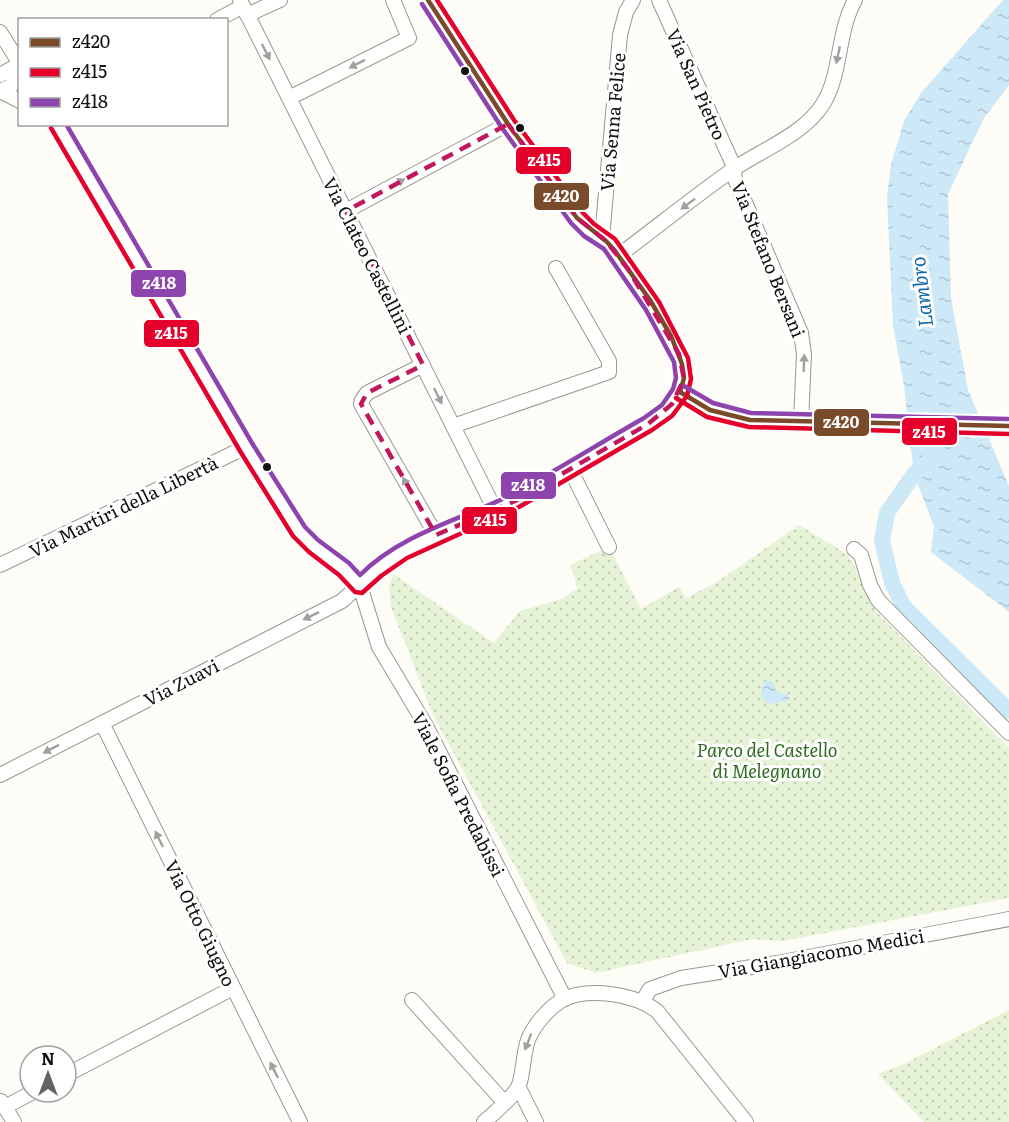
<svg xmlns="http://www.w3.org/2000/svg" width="1009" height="1122" font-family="Literata,serif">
<defs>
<pattern id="park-dots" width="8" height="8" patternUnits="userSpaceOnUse" patternTransform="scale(1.5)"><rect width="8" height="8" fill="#e7f3d7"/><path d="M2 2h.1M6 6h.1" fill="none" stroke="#c5cfb8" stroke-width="1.8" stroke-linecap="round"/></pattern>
<pattern id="water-ripples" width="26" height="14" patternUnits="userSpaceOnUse" patternTransform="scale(1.5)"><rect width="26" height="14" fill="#cde8f7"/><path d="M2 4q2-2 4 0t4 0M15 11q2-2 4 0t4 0" fill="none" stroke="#afc6d3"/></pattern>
</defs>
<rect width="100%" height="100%" fill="#fdfcf7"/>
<g fill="url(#park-dots)">
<path d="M799 525 847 554 853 563 876 611 1009 748V898L783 941 752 939 596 973 567 963 433 715 391 607 389 586 393 574 494 643 520 611 559 600 577 589 574 574 570 565 609 547 641 609 679 587 686 598 717 582Z"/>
<path d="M1009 1010V1122H924L878 1074 904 1064Z"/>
</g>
<g fill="url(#water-ripples)">
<path d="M1003 0H1009V85L984 118 948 194 951 298 968 390 1009 486V612L931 552 934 527 914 474 904 386 893 325 887 197 891 165 904 121 921 93Z"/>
<path d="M767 680 773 682C778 693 774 693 788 694L789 699 788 701 772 704 764 701C759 693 761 686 767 680Z"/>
</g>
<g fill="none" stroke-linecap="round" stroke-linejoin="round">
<path stroke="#cde8f7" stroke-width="16" d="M929 461 914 474 887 513 882 541 892 583 904 607 1009 711"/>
<defs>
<g id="minor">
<path d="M240 0 495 510"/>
<path d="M659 0 735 169 734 177 742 195 801 333 804 354 801 422"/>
<path d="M247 15 280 0"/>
<path d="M217 20 243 6"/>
<path d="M0 32 20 64"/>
<path d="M0 75 20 64"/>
<path d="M0 91 11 86 20 65"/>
<path d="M0 91 20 101"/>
<path d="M289 98 409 38 393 0"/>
<path d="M57 124 246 447 299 532 313 546 344 569 360 586 379 647 425 724 565 999"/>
<path d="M346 211 508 124"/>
<path d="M602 238 620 35 626 12 633 0"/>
<path d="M618 256C657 227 695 196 735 168 764 149 804 134 823 104 842 73 837 32 855 0"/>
<path d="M423 365 367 393 362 400 361 404 436 535"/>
<path d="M680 392 710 410 750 420 998 427 1009 426"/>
<path d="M453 426 609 372V361L556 268"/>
<path d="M570 469 609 547"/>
<path d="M854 549 861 555 870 585 878 600 1009 733"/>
<path d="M0 565 246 447"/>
<path d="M102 723 300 1122"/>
<path d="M0 775 342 601 376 570 403 551 462 523 515 501 648 424C664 413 682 399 684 379 686 351 627 260 606 241 596 232 586 228 577 218L508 124 428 0"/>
<path d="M412 1000 504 1102"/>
<path d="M642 1002 650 989 681 978 777 963 1009 919"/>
<path d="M66 1075 233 988"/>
<path d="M519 1088 536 1122"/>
<path d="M1 1101 14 1122"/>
<path d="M5 1107 33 1092"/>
<path d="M484 1122C495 1112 509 1101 517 1089 523 1081 523 1053 528 1040 534 1025 549 1007 564 999 589 987 635 994 657 1011L746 1122"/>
</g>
</defs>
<use href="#minor" stroke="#979795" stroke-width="16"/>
<use href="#minor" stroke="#fffffe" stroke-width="14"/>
<defs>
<g id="bus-1">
<path d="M428 0 508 124 577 218 606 241 615 251 650 300 671 336 682 364 684 378 680 392"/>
<path d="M680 392 710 410 750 420 1009 426"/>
</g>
<g id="bus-2">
<path d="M51 128 240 451 293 536 309 552 339 575 355 592 362 593 381 576 407 558 519 507 652 430 672 416 687 396 691 379 688 358 659 302 615 239 594 224 583 213 514 120 437 0"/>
<path d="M676 398 707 417 749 427 1009 434"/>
</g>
<g id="bus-3">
<path d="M66 124 252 443 305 527 318 540 349 563 360 575C402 533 461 520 513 494 557 470 600 443 644 418L662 405 673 389 676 378 674 362 646 310 604 249 584 236 571 223 502 128 422 4"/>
<path d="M684 386 713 403 751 413 1008 419"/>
</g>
</defs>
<use href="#bus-1" stroke="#fff" stroke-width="9"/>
<use href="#bus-2" stroke="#fff" stroke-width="9"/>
<use href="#bus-3" stroke="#fff" stroke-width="9"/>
<use href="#bus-1" stroke="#7a4b2a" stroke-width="4.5"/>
<use href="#bus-2" stroke="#e4002b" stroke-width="4.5"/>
<use href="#bus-3" stroke="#8e44ad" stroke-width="4.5"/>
</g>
<defs><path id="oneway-solid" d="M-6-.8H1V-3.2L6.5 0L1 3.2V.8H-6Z" transform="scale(1.5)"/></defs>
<g fill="#a0a09f">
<use href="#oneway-solid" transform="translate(266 52) rotate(63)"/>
<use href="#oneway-solid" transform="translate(838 55) rotate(102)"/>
<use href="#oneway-solid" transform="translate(357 64) rotate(153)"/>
<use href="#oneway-solid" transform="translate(397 183) rotate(-28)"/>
<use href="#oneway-solid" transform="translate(688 204) rotate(143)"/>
<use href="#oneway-solid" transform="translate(804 363) rotate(-88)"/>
<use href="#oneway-solid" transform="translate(438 396) rotate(63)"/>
<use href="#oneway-solid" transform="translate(407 485) rotate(-120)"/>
<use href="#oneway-solid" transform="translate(311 616) rotate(154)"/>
<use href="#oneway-solid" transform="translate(51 749) rotate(153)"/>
<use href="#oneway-solid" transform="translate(159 839) rotate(-116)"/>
<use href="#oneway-solid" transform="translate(528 1042) rotate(111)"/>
<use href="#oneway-solid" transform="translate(274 1070) rotate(-117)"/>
</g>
<path fill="none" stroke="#c2185b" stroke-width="4.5" stroke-dasharray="12 8" stroke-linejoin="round" d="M508 124 577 218 606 241 628 269 679 354 684 379 672 404 648 424 515 501 436 535 361 404 367 393 423 365 346 211Z"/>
<g fill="#111" stroke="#fff" stroke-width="2">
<circle cx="465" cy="71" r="5"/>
<circle cx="520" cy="128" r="5"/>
<circle cx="267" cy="467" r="5"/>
</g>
<g text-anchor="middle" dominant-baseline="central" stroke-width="6" stroke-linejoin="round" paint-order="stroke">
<g font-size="18" fill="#111" stroke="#fff">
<text transform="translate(697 84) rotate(66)">Via San Pietro</text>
<text transform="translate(612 122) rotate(-85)">Via Senna Felice</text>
<text transform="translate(368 255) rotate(63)">Via Clateo Castellini</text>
<text transform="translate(769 259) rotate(68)">Via Stefano Bersani</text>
<text transform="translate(123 506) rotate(-26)">Via Martiri della Libertà</text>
<text transform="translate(181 682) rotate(-27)">Via Zuavi</text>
<text transform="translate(459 794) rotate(63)">Viale Sofia Predabissi</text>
<text transform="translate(201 923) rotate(64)">Via Otto Giugno</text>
<text transform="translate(821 953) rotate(-10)">Via Giangiacomo Medici</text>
</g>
<g font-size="18" font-style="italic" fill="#2f6b1f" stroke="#fff">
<text x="767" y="749">Parco del Castello<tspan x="767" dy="21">di Melegnano</tspan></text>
</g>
<g font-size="20" font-style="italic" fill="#1768a6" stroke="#fff">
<text transform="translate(920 292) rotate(-97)">Lambro</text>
</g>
</g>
<g stroke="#fff" stroke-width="2">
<rect x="515" y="146" width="57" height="29" rx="6" fill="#e4002b"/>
<rect x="533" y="182" width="57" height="29" rx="6" fill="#7a4b2a"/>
<rect x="130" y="269" width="57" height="29" rx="6" fill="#8e44ad"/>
<rect x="143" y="319" width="57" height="29" rx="6" fill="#e4002b"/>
<rect x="813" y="408" width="57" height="29" rx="6" fill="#7a4b2a"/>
<rect x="901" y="417" width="57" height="29" rx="6" fill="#e4002b"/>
<rect x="500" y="471" width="57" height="29" rx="6" fill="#8e44ad"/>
<rect x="461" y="506" width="57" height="29" rx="6" fill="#e4002b"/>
</g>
<g font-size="16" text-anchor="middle" font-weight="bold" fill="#fff">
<text x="544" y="166">z415</text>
<text x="561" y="202">z420</text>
<text x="159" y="289">z418</text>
<text x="171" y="339">z415</text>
<text x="841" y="428">z420</text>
<text x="929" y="438">z415</text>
<text x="528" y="491">z418</text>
<text x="490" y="526">z415</text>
</g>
<rect x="18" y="18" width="210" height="108" fill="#ffffff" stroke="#a0a0a0" stroke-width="1.5"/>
<rect x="30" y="38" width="30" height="9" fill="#7a4b2a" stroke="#a0a0a0" stroke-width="1.5"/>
<text x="72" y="48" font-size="18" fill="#111111">z420</text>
<rect x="30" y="68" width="30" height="9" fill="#e4002b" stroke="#a0a0a0" stroke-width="1.5"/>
<text x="72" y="78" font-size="18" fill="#111111">z415</text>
<rect x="30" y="98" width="30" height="9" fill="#8e44ad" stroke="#a0a0a0" stroke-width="1.5"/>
<text x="72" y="108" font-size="18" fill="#111111">z418</text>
<g transform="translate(48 1074)"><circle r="28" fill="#ffffff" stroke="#a0a0a0" stroke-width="1.5"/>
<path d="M0-4.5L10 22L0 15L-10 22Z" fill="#646362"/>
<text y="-9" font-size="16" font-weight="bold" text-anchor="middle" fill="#111111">N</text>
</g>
</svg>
